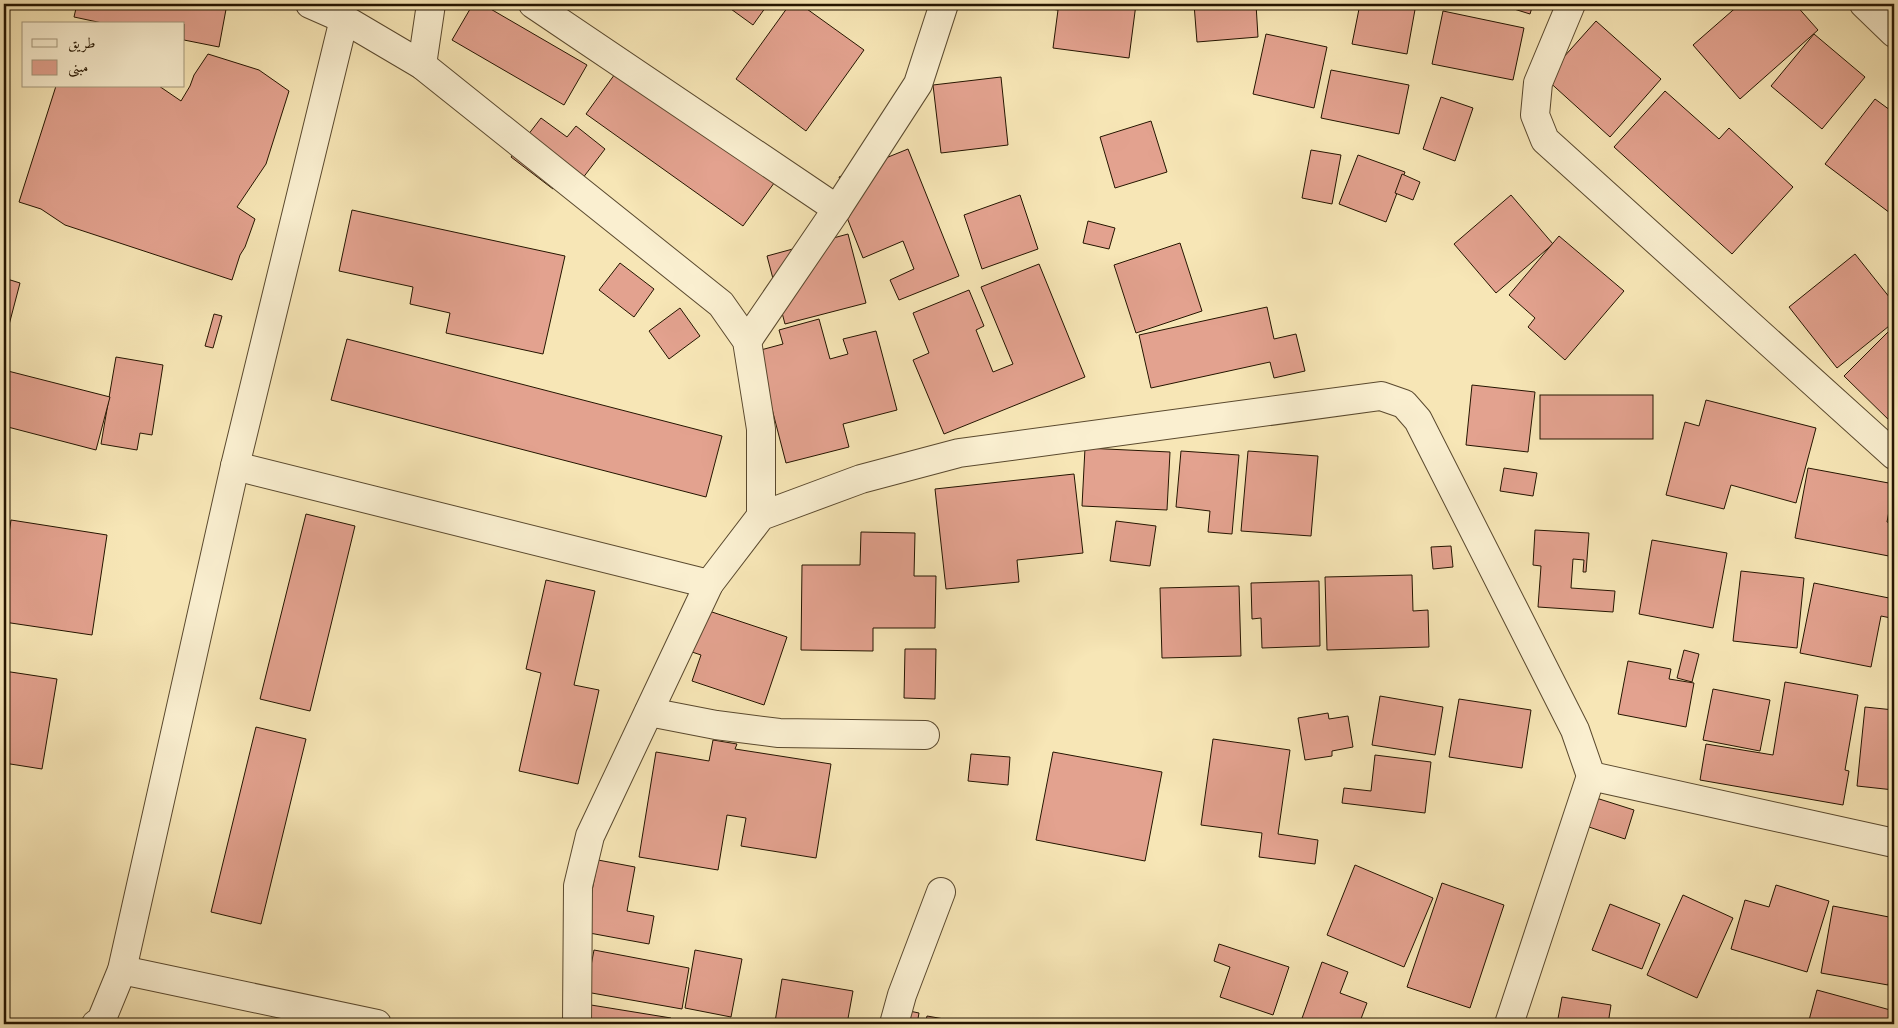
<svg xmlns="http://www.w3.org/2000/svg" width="1898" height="1028" font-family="'Gentium Book Plus',Amiri,serif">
<rect width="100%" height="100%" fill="#f7e6b6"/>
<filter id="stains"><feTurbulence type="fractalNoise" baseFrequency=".004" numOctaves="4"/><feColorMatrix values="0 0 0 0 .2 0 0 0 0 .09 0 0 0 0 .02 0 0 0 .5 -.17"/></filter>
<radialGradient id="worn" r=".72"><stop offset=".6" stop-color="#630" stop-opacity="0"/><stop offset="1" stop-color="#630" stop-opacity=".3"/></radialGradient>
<g fill="#e3a28f" stroke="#251500">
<path d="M77 4H227L219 47 184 40V24H107L74 17Z"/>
<path d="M473 4H482L587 65 564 105 452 40Z"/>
<path d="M724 4H768L753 25Z"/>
<path d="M790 4H800L864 50 806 131 736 79Z"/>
<path d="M1014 4H1136L1129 58 1053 48 1058 10Z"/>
<path d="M1194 4H1256L1258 37 1197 42Z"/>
<path d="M1360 4H1416L1407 54 1352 44Z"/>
<path d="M1498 4H1533L1530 14Z"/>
<path d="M1740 4H1795L1818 30 1740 99 1693 45Z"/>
<path d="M1443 11 1524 28 1513 80 1432 64Z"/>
<path d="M1596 21 1661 79 1610 137 1545 78Z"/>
<path d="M1266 34 1327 47 1314 108 1253 94Z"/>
<path d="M1814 34 1865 77 1822 129 1771 86Z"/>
<path d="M208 54 259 70 289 91 266 164 237 207 255 219 245 247 240 255 232 280 65 225 41 209 19 202 56 86H159L181 101 190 86 194 75Z"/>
<path d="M620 67 777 179 743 226 586 114Z"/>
<path d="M1331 70 1409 85 1399 134 1321 118Z"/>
<path d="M1001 77 1008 145 941 153 933 85Z"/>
<path d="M1665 91 1719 139 1729 128 1793 187 1732 254 1614 147Z"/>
<path d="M1441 97 1473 108 1455 161 1423 149Z"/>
<path d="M1875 99 1894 113V216L1825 164Z"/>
<path d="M541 118 567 137 576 126 605 149 579 183 565 173 553 189 511 157Z"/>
<path d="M1151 121 1167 172 1115 188 1100 137Z"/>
<path d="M908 149 959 276 899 300 890 280 914 269 903 241 863 258 842 205 849 203 839 177Z"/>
<path d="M1311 150 1341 155 1332 204 1302 198Z"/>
<path d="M1358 155 1405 172 1386 222 1339 204Z"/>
<path d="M1402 174 1420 182 1413 200 1395 193Z"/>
<path d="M1020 195 1038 249 982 269 964 215Z"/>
<path d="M1511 195 1553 244 1496 293 1454 244Z"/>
<path d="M352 210 565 256 543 354 446 333 450 313 410 304 413 287 339 271Z"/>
<path d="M1088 221 1115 228 1109 249 1083 243Z"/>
<path d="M848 234 866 303 785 324 767 256Z"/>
<path d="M1559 236 1624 291 1565 360 1528 327 1535 318 1509 295Z"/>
<path d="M1180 243 1202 311 1136 333 1114 265Z"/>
<path d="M1855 254 1894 303V322L1837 368 1789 307Z"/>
<path d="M620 263 654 289 634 317 599 290Z"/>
<path d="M1039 264 1085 377 944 434 913 360 929 353 913 313 969 290 984 326 976 330 993 372 1013 364 981 287Z"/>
<path d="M4 278 20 283 4 344Z"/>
<path d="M1267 307 1274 339 1296 334 1305 371 1274 378 1270 362 1151 388 1139 335Z"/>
<path d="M680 308 700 336 669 359 649 331Z"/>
<path d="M214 314 222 316 213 348 205 346Z"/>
<path d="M819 319 830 359 848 354 843 339 876 331 897 410 843 424 849 447 786 463 757 351 783 344 779 330Z"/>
<path d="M1894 326V425L1844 376Z"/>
<path d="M347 339 722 436 706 497 331 400Z"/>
<path d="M116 357 163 365 152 435 140 433 137 450 101 444Z"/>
<path d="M4 370 110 397 96 450 4 426Z"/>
<path d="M1472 385 1535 392 1528 452 1466 445Z"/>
<rect x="1540" y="395" width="113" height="44"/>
<path d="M1706 400 1816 428 1796 503 1731 485 1724 509 1666 495 1685 422 1699 426Z"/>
<path d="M1085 448 1170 452 1167 510 1082 506Z"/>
<path d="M1181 451 1239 455 1232 534 1208 532 1210 511 1176 507Z"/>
<path d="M1248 451 1318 456 1311 536 1241 531Z"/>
<path d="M1504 468 1537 473 1533 496 1500 491Z"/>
<path d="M1808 468 1894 484 1887 522 1894 524V557L1795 538Z"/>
<path d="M1074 474 1083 553 1017 560 1019 582 946 589 935 489Z"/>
<path d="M306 514 355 526 310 711 260 699Z"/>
<path d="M11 520 107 535 92 635 4 622V567Z"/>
<path d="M1116 521 1156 526 1150 566 1110 561Z"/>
<path d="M1535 530 1589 533 1586 572H1583L1584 560 1573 559 1571 588 1615 591 1613 612 1538 607 1541 566 1533 565Z"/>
<path d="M861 532 915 533 914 576H936L935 628H873V651L801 650 802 565H860Z"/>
<path d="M1652 540 1727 553 1713 628 1639 614Z"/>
<path d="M1451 546 1453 567 1433 569 1431 547Z"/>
<path d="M1741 571 1804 578 1797 648 1733 641Z"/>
<path d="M1412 575 1413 611 1428 610 1429 647 1327 650 1325 577Z"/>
<path d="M546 580 595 591 574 685 599 690 578 784 519 771 541 673 526 669Z"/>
<path d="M1319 581 1320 646 1262 648 1261 618 1252 619 1251 583Z"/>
<path d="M1814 583 1894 599 1891 618 1881 616 1871 667 1800 653Z"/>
<path d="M1239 586 1241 656 1162 658 1160 588Z"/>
<path d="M703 609 787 637 764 705 692 681 701 655 689 651Z"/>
<path d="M1894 612V658H1889Z"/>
<path d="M905 649H936L935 699 904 698Z"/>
<path d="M1684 650 1699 654 1692 682 1677 678Z"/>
<path d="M1628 661 1671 669 1669 679 1694 683 1686 727 1618 714Z"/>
<path d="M4 671 57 679 42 769 4 763Z"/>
<path d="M1785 682 1858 695 1845 770 1849 771 1843 805 1700 780 1706 744 1773 755Z"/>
<path d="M1713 689 1770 700 1760 751 1703 740Z"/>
<path d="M1380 696 1443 707 1435 755 1372 745Z"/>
<path d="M1459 699 1531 710 1522 768 1449 757Z"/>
<path d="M1865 707 1894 710V790L1857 786Z"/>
<path d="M1328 713 1329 719 1348 716 1353 747 1332 751V756L1305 760 1298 718Z"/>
<path d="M256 727 306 739 261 924 211 912Z"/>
<path d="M1213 739 1290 750 1278 834 1318 840 1315 864 1259 857 1262 833 1201 825Z"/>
<path d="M713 740 737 744 735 749 831 764 816 858 741 846 746 818 727 815 718 870 639 857 656 752 709 761Z"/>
<path d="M1053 752 1162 772 1145 861 1036 840Z"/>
<path d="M971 754 1010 757 1008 785 968 781Z"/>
<path d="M1375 755 1431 762 1425 813 1342 803 1344 788 1371 791Z"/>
<path d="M1593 797 1634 810 1625 839 1583 825Z"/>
<path d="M598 860 635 867 627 911 654 916 649 944 584 932Z"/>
<path d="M1355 865 1433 898 1404 967 1327 935Z"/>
<path d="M1442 883 1504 905 1470 1008 1407 987Z"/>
<path d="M1776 885 1829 901 1807 972 1731 949 1745 900 1769 907Z"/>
<path d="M1683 895 1733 918 1697 998 1647 975Z"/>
<path d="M1610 904 1660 924 1642 969 1592 950Z"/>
<path d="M1833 906 1894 918V954L1888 985 1821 973Z"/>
<path d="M1219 944 1289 967 1273 1015 1220 997 1230 967 1214 961Z"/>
<path d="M594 950 689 968 682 1009 586 992Z"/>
<path d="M695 950 742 959 731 1017 685 1008Z"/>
<path d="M1322 962 1348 972 1340 993 1367 1003 1359 1024H1300Z"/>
<path d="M782 979 853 991 847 1024H789L775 1022Z"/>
<path d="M1817 990 1894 1011V1024H1808Z"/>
<path d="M1562 997 1611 1005 1608 1024H1557Z"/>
<path d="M591 1005 671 1018 670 1024H587Z"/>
<path d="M895 1008 919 1013 917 1024H892Z"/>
<path d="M927 1016 973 1024H925Z"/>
</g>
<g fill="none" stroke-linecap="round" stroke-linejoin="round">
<defs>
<g id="minor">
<path d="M310 4 344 19 422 65 721 304 747 341 761 429V516"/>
<path d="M533 4 837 209"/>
<path d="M1571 4 1538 83 1535 115 1545 140 1894 455"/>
<path d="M1864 4 1894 33"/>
<path d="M422 65 431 4"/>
<path d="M747 341 837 209 918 84 944 4"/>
<path d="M235 466 709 584"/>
<path d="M649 712 716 725 779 733 925 735"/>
<path d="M122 970 377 1024"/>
<path d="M96 1024 101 1021 122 970 235 466 344 19"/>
<path d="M577 1024 578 886 590 836 709 584 761 516 861 479 959 453 1381 396 1404 404 1418 420 1575 730 1591 776 1894 843"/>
<path d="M894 1024 902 995 941 892"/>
<path d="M1509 1024 1591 776"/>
</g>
</defs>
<use href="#minor" stroke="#5a492e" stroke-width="30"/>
<use href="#minor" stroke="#faefd0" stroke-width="28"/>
</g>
<rect width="1898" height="1028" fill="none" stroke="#f7e6b6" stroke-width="20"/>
<rect x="5" y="5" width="1888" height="1018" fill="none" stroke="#251500" stroke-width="2.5"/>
<rect x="10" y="10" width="1878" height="1008" fill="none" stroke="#251500"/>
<rect x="22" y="22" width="162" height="65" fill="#faefd0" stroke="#a5987d"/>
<rect x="32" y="39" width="25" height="8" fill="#faefd0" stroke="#a5987d"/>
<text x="68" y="48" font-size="15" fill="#251500">طريق</text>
<rect x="32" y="60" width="25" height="15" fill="#e3a28f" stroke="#a5987d"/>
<text x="68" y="72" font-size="15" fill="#251500">مبنى</text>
<rect width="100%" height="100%" filter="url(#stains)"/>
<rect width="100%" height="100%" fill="url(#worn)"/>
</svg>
